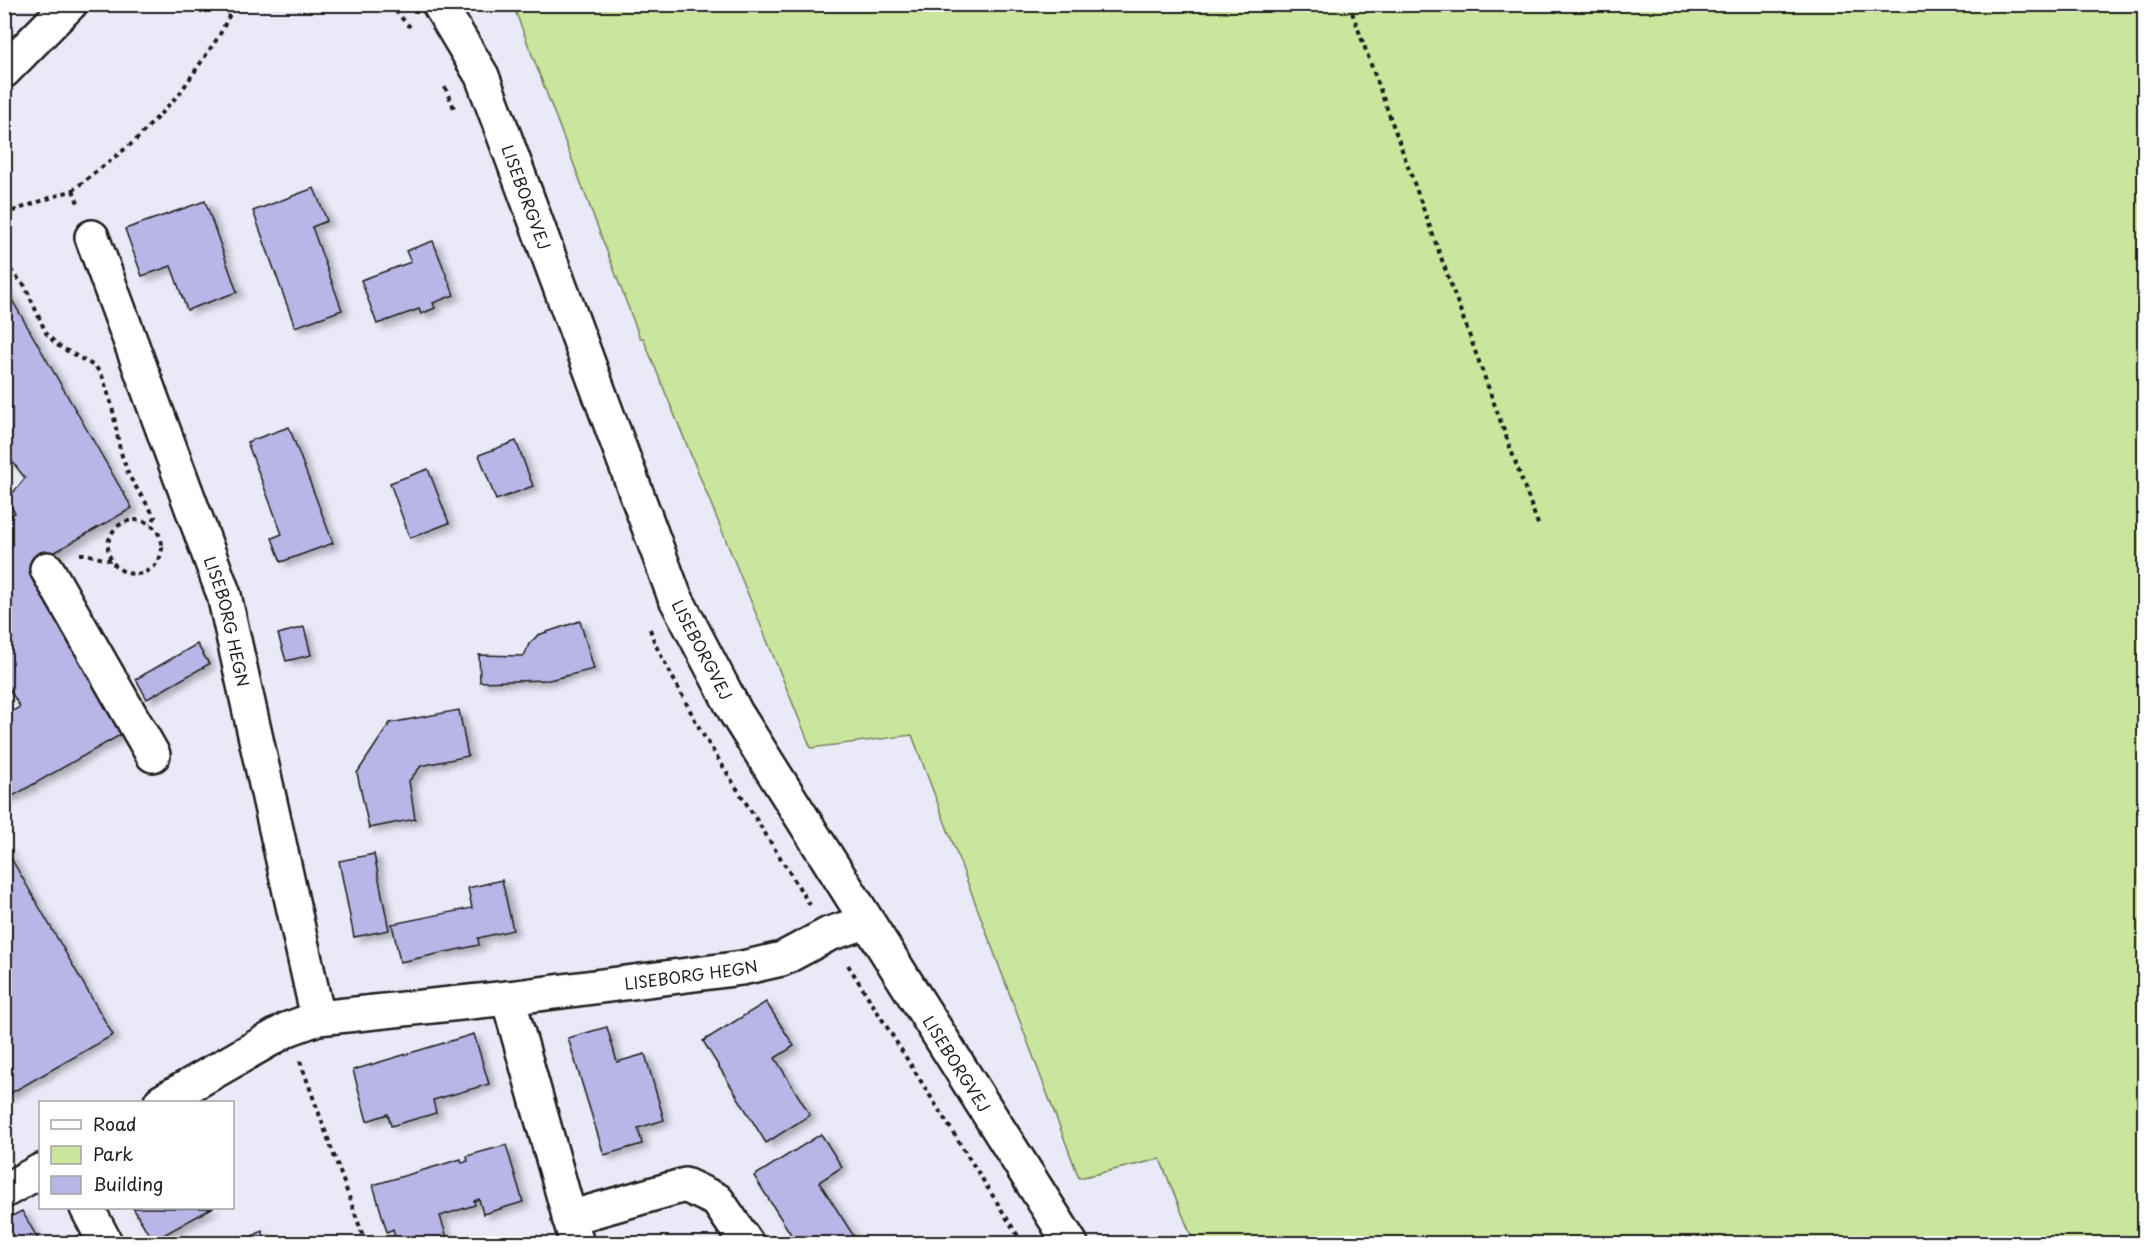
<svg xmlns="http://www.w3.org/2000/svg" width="2149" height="1248" font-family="'Playpen Sans',sans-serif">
<defs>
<filter id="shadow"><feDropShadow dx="6" dy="4" stdDeviation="3" flood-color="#0004"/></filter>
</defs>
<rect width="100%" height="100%" fill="#eae9f8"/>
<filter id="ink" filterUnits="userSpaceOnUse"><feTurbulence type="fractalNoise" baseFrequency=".0167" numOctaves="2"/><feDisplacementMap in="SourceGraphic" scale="12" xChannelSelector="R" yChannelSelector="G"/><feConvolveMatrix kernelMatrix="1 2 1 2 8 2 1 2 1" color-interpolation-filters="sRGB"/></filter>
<g filter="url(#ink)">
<path fill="#cae59c" stroke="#73805c" stroke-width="1.5" d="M513 5H2144V1243H1194L1160 1159 1079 1178 912 735 811 748 643 338H640Z"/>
<g fill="#b8b5e7" stroke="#1c1c1c" stroke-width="1.5" filter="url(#shadow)">
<path d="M314 188 327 221 312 227 342 310 295 327 253 211Z"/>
<path d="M205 201 237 292 187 310 171 266 142 276 125 229Z"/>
<path d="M433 241 454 295 433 303 435 308 421 314 419 309 377 324 361 280 411 262 406 251Z"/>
<path d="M4 286 132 508 34 564 129 730 4 801V716L20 707 4 680V519L15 513 7 500 25 478 4 451V411L7 406 4 401Z"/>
<path d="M289 427 333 543 281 562 272 538 282 534 247 442Z"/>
<path d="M516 441 533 486 496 500 479 455Z"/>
<path d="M428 469 449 523 410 538 390 483Z"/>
<path d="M580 621 594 669 549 680 480 682 479 655 524 656 529 644 538 635Z"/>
<path d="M304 627 311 655 286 661 278 634Z"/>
<path d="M197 644 209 664 147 699 136 679Z"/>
<path d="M459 710 468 756 421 766 409 781 415 819 369 828 357 773 390 723Z"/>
<path d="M4 846 113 1035 4 1097V1008L8 1004 4 1000Z"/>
<path d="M374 854 389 930 354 937 339 861Z"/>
<path d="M502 880 513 930 478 938 479 945 400 962 392 924 472 908 468 888Z"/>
<path d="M766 1002 794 1046 775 1058 810 1115 766 1143 703 1041Z"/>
<path d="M607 1027 617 1062 645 1054 664 1120 638 1128 642 1144 604 1155 568 1038Z"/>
<path d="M474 1034 489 1084 433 1100 436 1113 391 1126 388 1114 367 1121 353 1070Z"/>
<path d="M821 1134 842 1167 819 1182 855 1238 845 1244H797L754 1176Z"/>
<path d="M506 1145 523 1202 483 1214 479 1199 474 1201 475 1205 440 1216 448 1241 439 1244H397L393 1229 387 1232 373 1185 461 1159 462 1163 468 1161 467 1156Z"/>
<path d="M133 1208H212L153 1241Z"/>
<path d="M22 1211 39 1241 35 1244H4V1220Z"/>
<path d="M262 1231 268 1244H238Z"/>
</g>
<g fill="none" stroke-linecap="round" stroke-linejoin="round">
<defs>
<g id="minor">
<path id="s1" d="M439 4 482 76 674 595 736 713 1071 1244"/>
<path d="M4 71 70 4"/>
<path id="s2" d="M92 237 224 595 318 1018"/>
<path d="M47 569 153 755"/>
<path d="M508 998 577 1244"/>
<path id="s3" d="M161 1102 288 1029 318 1018 508 998 742 968 782 959 829 934 866 922"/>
<path d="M4 1191 40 1171"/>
<path d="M87 1208 106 1244"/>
<path d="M569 1218 685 1185 717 1200 747 1244"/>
</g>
</defs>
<use href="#minor" stroke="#1c1c1c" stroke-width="38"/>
<g stroke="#1c1c1c" stroke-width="4" stroke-dasharray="4.5 4.5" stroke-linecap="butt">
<path d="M389 4 410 27"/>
<path d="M1349 4 1539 527"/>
<path d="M445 87 454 108"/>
<path d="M73 190 79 206"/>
<path d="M4 214 73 190 135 141 180 93 219 36 235 4"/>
<path d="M4 263 25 286 46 333 57 345 96 367 103 378 112 406 120 450 129 476 155 517 151 525"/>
<circle cx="135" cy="547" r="27"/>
<path d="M80 554C90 553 100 560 111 560"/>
<path d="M650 629 655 644 702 733 810 905"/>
<path d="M848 965 1023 1244"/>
<path d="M300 1061 366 1244"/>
</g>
<use href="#minor" stroke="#fff" stroke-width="33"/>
</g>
</g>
<g text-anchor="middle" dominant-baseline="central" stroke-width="4.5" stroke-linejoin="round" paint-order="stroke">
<g font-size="16" fill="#1c1c1c" stroke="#fff">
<text stroke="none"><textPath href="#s1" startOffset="213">LISEBORGVEJ</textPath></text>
<text stroke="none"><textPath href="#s2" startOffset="408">LISEBORG HEGN</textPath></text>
<text stroke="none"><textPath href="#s1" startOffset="699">LISEBORGVEJ</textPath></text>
<text stroke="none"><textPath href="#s3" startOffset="554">LISEBORG HEGN</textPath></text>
<text stroke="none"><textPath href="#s1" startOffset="1185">LISEBORGVEJ</textPath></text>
</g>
</g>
<rect width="2149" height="1248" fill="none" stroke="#fff" stroke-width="24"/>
<rect x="12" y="12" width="2125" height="1224" fill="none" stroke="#1c1c1c" stroke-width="2" filter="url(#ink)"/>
<rect x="39" y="1101" width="195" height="108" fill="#ffffff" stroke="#a4a4a4" stroke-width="1.5"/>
<rect x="51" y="1120" width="30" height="9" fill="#ffffff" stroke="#a4a4a4" stroke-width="1.5"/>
<text x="93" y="1131" font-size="18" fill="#1c1c1c">Road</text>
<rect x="51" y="1146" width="30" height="18" fill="#cae59c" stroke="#a4a4a4" stroke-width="1.5"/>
<text x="93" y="1161" font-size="18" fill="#1c1c1c">Park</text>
<rect x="51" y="1176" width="30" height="18" fill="#b8b5e7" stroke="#a4a4a4" stroke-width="1.5"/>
<text x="93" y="1191" font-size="18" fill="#1c1c1c">Building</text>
</svg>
